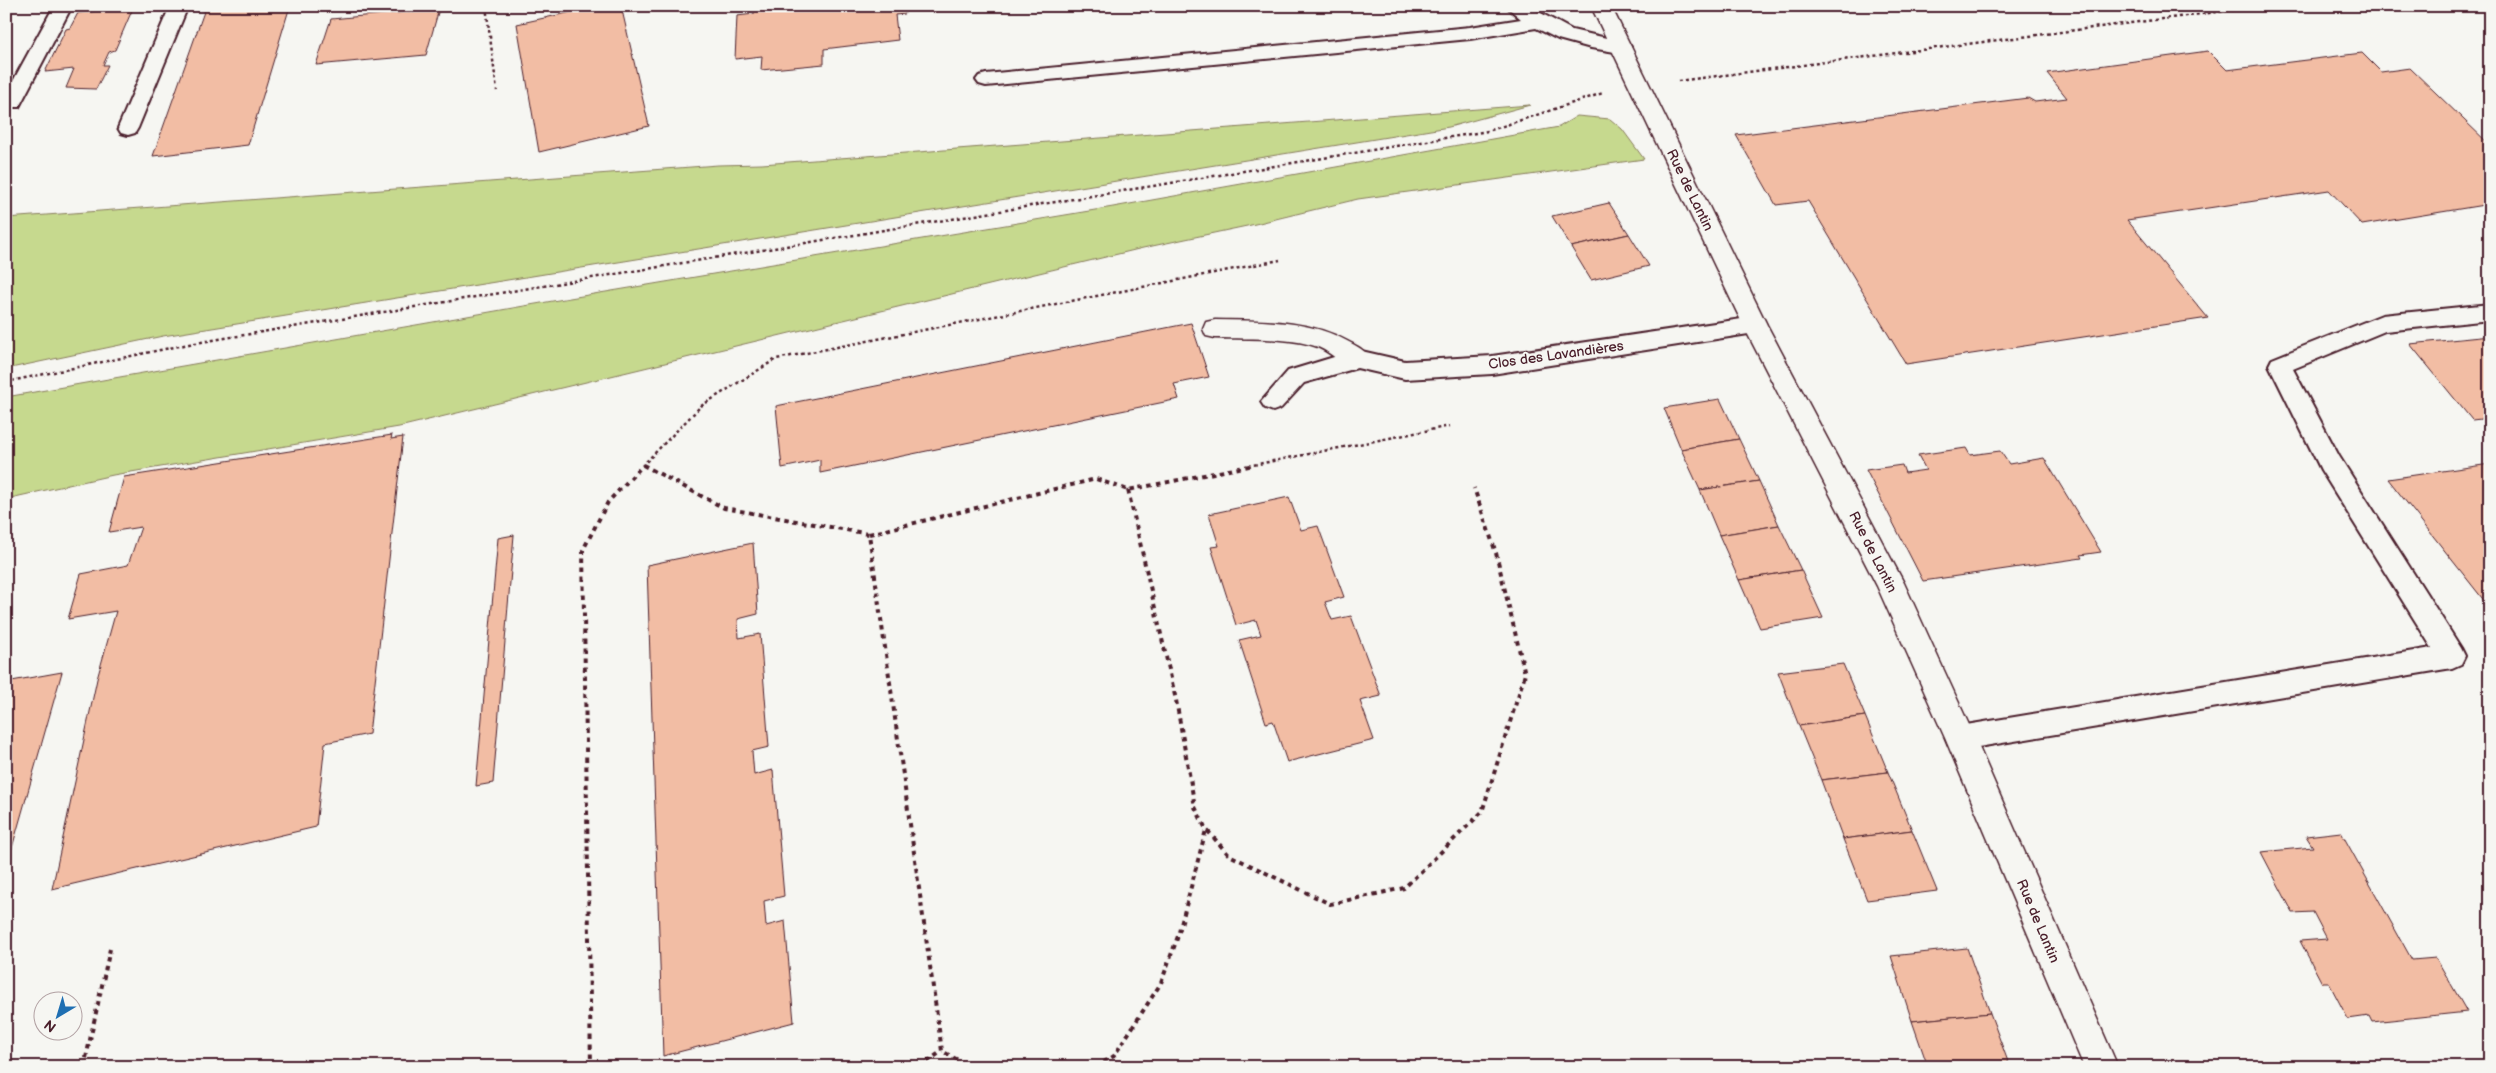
<svg xmlns="http://www.w3.org/2000/svg" width="2496" height="1073" font-family="'Balsamiq Sans',sans-serif">
<rect width="100%" height="100%" fill="#f6f6f2"/>
<filter id="ink" filterUnits="userSpaceOnUse"><feTurbulence type="fractalNoise" baseFrequency=".02" numOctaves="2"/><feDisplacementMap in="SourceGraphic" scale="10" xChannelSelector="R" yChannelSelector="G"/><feConvolveMatrix kernelMatrix="1 2 1 2 8 2 1 2 1" color-interpolation-filters="sRGB"/></filter>
<g filter="url(#ink)">
<g fill="#c6d98e" stroke="#887c5c">
<path d="M1530 105 1449 127 163 336 6 369V218L718 165 762 164Z"/>
<path d="M1577 116 1610 119 1622 129 1644 159 1358 199 1247 226 1143 248 399 427 113 475 6 499V397L564 299 1113 207 1559 127Z"/>
</g>
<g fill="#f2bda4" stroke="#4a1f2b">
<path d="M206 6H290L248 145 153 156Z"/>
<path d="M599 6H621L649 126 539 152 517 24Z"/>
<path d="M754 6H904L905 14 895 15 898 40 824 49V64L761 70 762 56 735 59 737 16 754 14Z"/>
<path d="M133 8 115 50 109 52 103 65H108L96 89 66 88 74 69 45 72 66 29 70 28 78 13Z"/>
<path d="M439 9 426 55 316 65 331 19Z"/>
<path d="M2208 51 2227 70 2362 53 2381 72 2410 68 2490 145V204L2362 225 2329 190 2127 220 2208 318 1906 364 1808 201 1776 205 1736 135 2028 98 2035 102 2067 98 2047 73Z"/>
<path d="M1609 203 1629 234 1571 247 1552 216Z"/>
<path d="M1629 234 1649 266 1591 280 1571 247Z"/>
<path d="M1191 323 1209 377 1174 384 1179 399 820 473V460L782 468 776 406Z"/>
<path d="M2490 336V418L2472 420 2410 344Z"/>
<path d="M1720 399 1739 439 1681 449 1664 408Z"/>
<path d="M392 435 391 439 403 437 369 734 325 743 316 827 52 889 97 679 116 611 68 619 81 574 128 565 141 527 109 532 124 477Z"/>
<path d="M1739 439 1759 481 1700 490 1681 449Z"/>
<path d="M1966 448 1970 455 2000 451 2009 464 2044 458 2101 552 2080 555 2082 558 1923 581 1866 470 1902 465 1905 473 1926 470 1918 455Z"/>
<path d="M2490 464V608L2388 479Z"/>
<path d="M1759 481 1779 525 1719 535 1700 490Z"/>
<path d="M1289 497 1301 530 1318 526 1344 597 1325 602 1332 620 1351 616 1381 696 1360 701 1374 740 1287 762 1273 721 1266 723 1239 640 1261 635 1256 620 1236 625 1211 547 1219 546 1209 514Z"/>
<path d="M1779 525 1801 570 1739 580 1719 535Z"/>
<path d="M514 535 493 783 476 786 498 538Z"/>
<path d="M753 543 758 614 738 619 739 638 760 634 769 747 752 751 754 775 773 770 784 896 764 901 766 926 785 921 794 1022 663 1056 647 565Z"/>
<path d="M1801 570 1823 618 1760 628 1739 580Z"/>
<path d="M1843 664 1865 716 1799 726 1778 672Z"/>
<path d="M62 672 6 869V682Z"/>
<path d="M1865 716 1888 772 1821 780 1799 726Z"/>
<path d="M1888 772 1912 830 1843 839 1821 780Z"/>
<path d="M1912 830 1937 891 1867 900 1843 839Z"/>
<path d="M2341 832 2412 960 2436 958 2467 1012 2372 1022 2369 1016 2348 1019 2329 983H2322L2300 941 2327 939 2313 912 2293 913 2261 852 2313 847 2306 836Z"/>
<path d="M1967 948 1990 1013 1912 1021 1891 956Z"/>
<path d="M1990 1013 2010 1067H1928L1912 1021Z"/>
</g>
<g fill="none" stroke-linecap="round" stroke-linejoin="round">
<defs>
<g id="lane">
<path d="M54 6H72L19 107H6V94Z"/>
<path d="M170 6H188L138 128 135 133 128 135 121 133 118 128Z"/>
<path d="M1506 6H1528L1572 30 1628 43 1631 47 1628 51 1621 53 1591 48 1558 39 1536 28 1470 39 986 86 979 84 976 80 979 76 986 74 1470 27 1521 19Z"/>
<path d="M2490 304V320L2385 331 2293 369 2339 456 2461 648 2465 656 2461 664 2452 668 1960 750 1950 747 1946 738 1950 729 1960 726 2432 648 2321 470 2269 365 2272 359 2382 315Z"/>
<path d="M1755 317 1763 319 1766 325 1763 331 1755 333 1492 374 1405 379 1357 368 1304 383 1281 408 1273 411 1265 408 1261 402 1288 371 1357 350 1405 361 1492 356Z"/>
</g>
<g id="street">
<path d="M1591 6H1611L1767 325 1904 583 1975 738 2118 1067H2084L1945 738 1877 586 1743 325Z"/>
<path d="M1215 320C1260 321 1310 319 1349 342 1358 347 1365 350 1370 359L1366 366C1346 372 1335 354 1318 347 1291 337 1245 339 1215 338L1206 336 1203 329 1206 322Z"/>
</g>
</defs>
<use href="#lane" stroke="#4a1f2b" stroke-width="4"/>
<use href="#street" stroke="#4a1f2b" stroke-width="3"/>
<g stroke="#4a1f2b" stroke-width="2.5" stroke-dasharray="3 3" stroke-linecap="butt">
<path d="M486 6 497 91"/>
<path d="M1678 81 2264 6"/>
<path d="M6 382 189 344 1488 131 1603 93"/>
<path d="M642 466 701 406 776 359 1280 260"/>
<path d="M1248 466 1450 426"/>
</g>
<g stroke="#4a1f2b" stroke-width="4" stroke-dasharray="4.5 4.5" stroke-linecap="butt">
<path d="M643 465 724 508 869 534 942 1051 970 1067"/>
<path d="M1128 490 1176 700 1195 807 1206 829 1229 855 1330 904 1404 888 1482 812 1525 674 1496 553 1474 488"/>
<path d="M869 534 1096 479 1128 490 1254 465"/>
<path d="M84 1067 110 949"/>
<path d="M591 1067 583 550 608 502 642 466"/>
<path d="M920 1067 942 1051"/>
<path d="M1096 1067 1114 1056 1161 983 1178 936 1206 830"/>
</g>
<use href="#lane" fill="#f6f6f2" fill-rule="evenodd"/>
<use href="#street" fill="#f6f6f2" fill-rule="evenodd"/>
</g>
</g>
<g text-anchor="middle" dominant-baseline="central" stroke-width="4" stroke-linejoin="round" paint-order="stroke">
<g font-size="14" fill="#4a1f2b" stroke="#f6f6f2">
<text transform="translate(1690 190) rotate(64)">Rue de Lantin</text>
<text transform="translate(1556 355) rotate(-8)">Clos des Lavandières</text>
<text transform="translate(1873 552) rotate(63)">Rue de Lantin</text>
<text transform="translate(2038 921) rotate(67)">Rue de Lantin</text>
</g>
</g>
<rect width="2496" height="1073" fill="none" stroke="#f6f6f2" stroke-width="25"/>
<rect x="12" y="12" width="2471" height="1048" fill="none" stroke="#4a1f2b" stroke-width="2" filter="url(#ink)"/>
<g transform="translate(58 1016) rotate(218)"><circle r="24" fill="#f6f6f2" stroke="#b1a0a2"/>
<path d="M0-4L9 19L0 12L-9 19Z" fill="#1f6fb2"/>
<text y="-8" font-size="14" font-weight="bold" text-anchor="middle" fill="#4a1f2b">N</text>
</g>
</svg>
